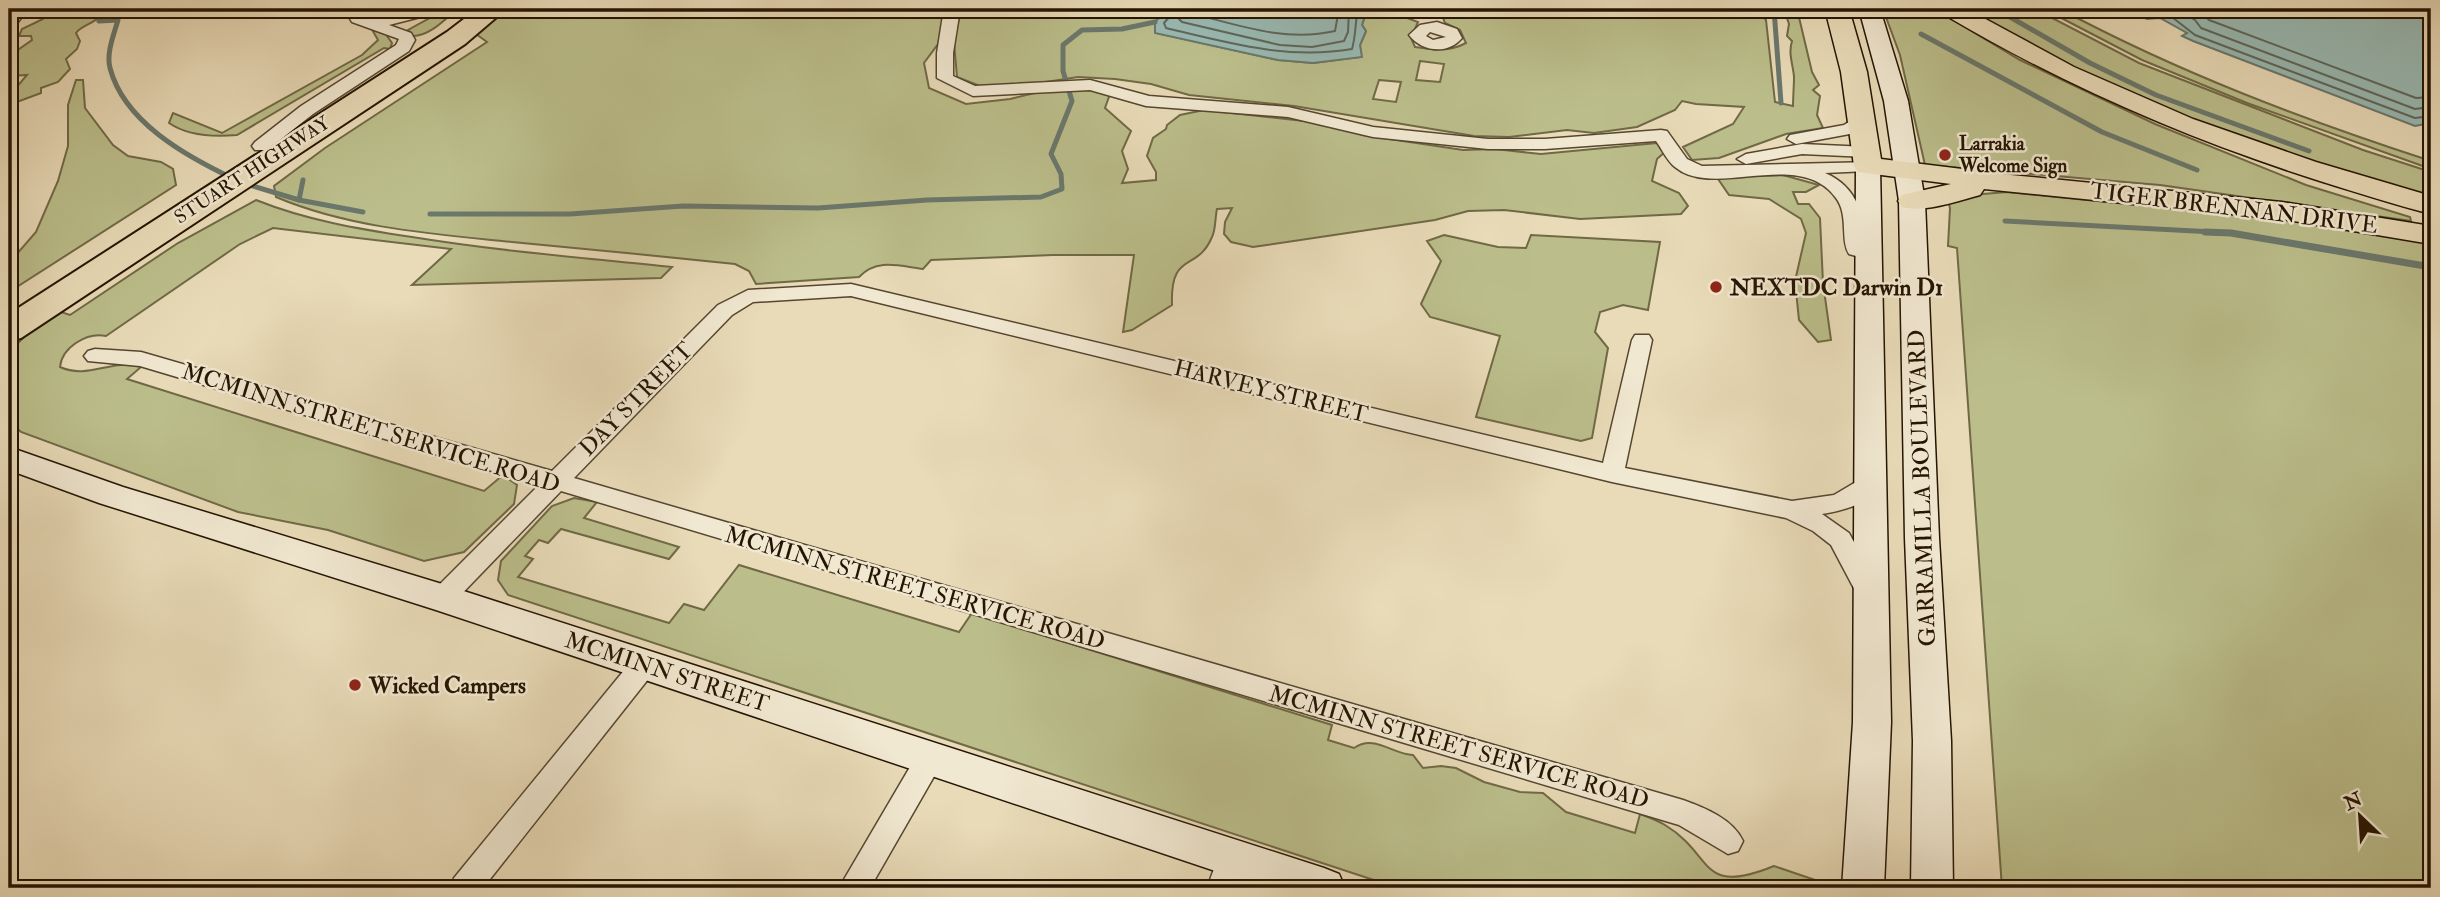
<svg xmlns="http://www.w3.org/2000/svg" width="2440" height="897" font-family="'IM FELL Double Pica',serif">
<rect width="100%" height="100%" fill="#e9dbb8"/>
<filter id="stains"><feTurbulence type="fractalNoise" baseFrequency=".00286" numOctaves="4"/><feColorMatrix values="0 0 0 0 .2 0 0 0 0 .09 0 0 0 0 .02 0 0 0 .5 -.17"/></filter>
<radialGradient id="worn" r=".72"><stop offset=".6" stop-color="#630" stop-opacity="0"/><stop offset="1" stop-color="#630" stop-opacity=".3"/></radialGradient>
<g fill="#bbbe8b" stroke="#706946" stroke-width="2" fill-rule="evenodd">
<path d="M41 9H103L98 12V18C92 24 81 26 76 33L80 41 77 49 66 59 70 69 58 82 41 88V93L17 102 10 101 9 96 27 75 10 76 12 54 32 40 31 36H19L22 29 43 19 44 15 38 14Z"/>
<path d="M439 9H457C445 19 430 36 413 36L408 30 435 15 433 11Z"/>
<path d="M506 9H945L941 40 924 63 929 88 966 104 1010 99 1043 91 1089 89 1110 94 1105 108 1131 131 1122 151 1128 169 1122 183 1156 180V172L1147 156 1153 138 1166 129 1167 125 1180 115 1204 110 1322 123 1363 135 1463 150 1495 149 1541 154 1657 143 1667 150 1657 159 1652 181 1679 193 1688 206 1681 214 1580 219 1504 210 1468 211 1435 220 1253 247 1231 242 1224 234 1225 222 1232 208 1217 209C1215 217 1216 229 1212 237 1197 273 1170 250 1172 305L1132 330 1123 332 1134 255H1053L931 260 923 269C899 266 877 258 859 277L756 284 749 271 735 264C661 256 586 249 512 242 433 234 349 228 276 197L274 186 325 148 487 42 476 34Z"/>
<path d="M961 9H1168L1155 22 1156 33 1278 60 1313 63 1361 57 1360 45 1366 31 1362 25 1366 13 1363 9H1403L1402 16 1418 22 1411 38 1415 47C1434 50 1449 52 1466 43L1460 30 1445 23 1442 15 1425 9H1756L1766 20 1775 102 1793 106C1793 97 1794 86 1794 77 1793 64 1788 54 1792 41L1787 36 1789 24 1784 9H1797L1812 72 1819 85 1813 90 1820 96 1817 115 1823 128 1786 134 1719 158 1692 160 1683 147 1733 124 1744 107 1696 104 1682 101 1675 110 1637 127 1594 133 1567 130 1509 137 1474 136 1294 106 1189 95 1151 84 1115 79 1078 77 1033 84 980 86 957 77 954 42ZM1420 61 1444 64 1440 82 1416 80ZM1379 80 1401 82 1396 102 1373 99Z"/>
<path d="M1883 9H1935L2020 60 2155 124 2306 185 2410 217 2411 221 2160 185 1925 165 1900 55Z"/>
<path d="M1962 9H2035L2139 63 2363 150 2431 172V196L2330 171 2118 91Z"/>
<path d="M2044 9H2060C2180 73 2302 119 2431 161V169L2247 103 2142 60Z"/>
<path d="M370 26 391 33 387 36 392 43 390 49 384 48 237 135C215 137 188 136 169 123L173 113 222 133 362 55 378 40Z"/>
<path d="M76 80H83L85 108 113 145 128 156 161 162 173 169 176 185 9 292V263L36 232 58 181 68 146V105Z"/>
<path d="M1783 175 1819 185 1806 192H1793L1798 204H1809L1820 218 1823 283 1831 340 1818 342 1799 320 1795 281 1806 233 1801 219 1769 199 1729 195 1716 176Z"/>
<path d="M2007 192 2348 226 2431 241V888H2002L1957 248 1948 246 1950 208 1947 197Z"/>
<path d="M256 200C306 220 358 229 412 237 498 251 585 258 672 267L661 278 412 285 451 249 273 228 240 244 106 336C87 332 62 347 60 367 89 380 111 358 141 367L127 379 484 491 503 475 517 485 514 504 464 552 424 561 328 530 238 512 21 432 9 421V352L32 329 55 310 70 315 178 243Z"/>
<path d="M1444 235 1498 247 1526 248 1531 235 1660 242 1648 310 1623 305 1600 312 1595 332 1608 348 1592 438 1581 441 1476 417 1500 336 1430 317 1421 304 1441 261 1427 241Z"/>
<path d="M574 498 597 502 584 518 679 547 669 559 561 529 548 543 539 540 525 556 533 559 518 577 669 623 684 604 704 610 739 565 959 632 972 613 1332 725 1328 740 1354 748C1374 734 1392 754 1413 755L1423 768 1441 766 1456 768 1484 782 1520 792 1543 793 1566 812 1635 833 1640 814C1648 817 1657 820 1665 825 1715 855 1698 897 1774 866L1833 886 1830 888H1605L1562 882 1526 888H1398L508 595 498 580 501 561 552 506Z"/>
</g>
<g fill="#99bab4" stroke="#6a786d" stroke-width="2">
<path d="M1168 9H1363L1366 12 1362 25 1366 31 1360 45 1362 57 1313 63 1278 60 1155 33V22Z"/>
<path d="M2127 9H2431V123L2415 126 2193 41 2182 36 2187 33 2160 18 2147 19Z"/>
</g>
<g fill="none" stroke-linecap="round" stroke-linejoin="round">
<g stroke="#5e675b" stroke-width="2">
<path d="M1172 9 1171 15 1164 23 1166 28C1228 43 1288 60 1352 49 1356 35 1355 23 1358 9"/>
<path d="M1181 9 1179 19 1182 22 1280 45 1312 47 1344 41 1348 32 1349 9"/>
<path d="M1191 9 1194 14C1241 26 1286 42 1335 31L1339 9"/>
<path d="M2142 9 2168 14 2195 35 2415 118 2431 116"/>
<path d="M2176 9 2195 20 2201 28 2415 109 2431 107"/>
<path d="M2197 9 2209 20 2416 98 2431 97"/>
</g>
<g stroke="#6a786d" stroke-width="5">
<path d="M106 9 99 21 118 20C114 34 106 53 110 68 124 122 186 156 232 178"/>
<path d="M1774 9 1781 103"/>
<path d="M1996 9 2090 63 2156 95 2309 151"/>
<path d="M1366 12 1380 9"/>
<path d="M1921 34 2102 132 2197 170"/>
<path d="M243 183 299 200 363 212"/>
<path d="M299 200 303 180"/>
<path d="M430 214H570L683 206 818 208 927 200 1041 197 1062 189 1061 174 1051 154 1072 101 1063 71V45L1082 30 1122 29 1155 22"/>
<path d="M2005 221 2233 233"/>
</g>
<path stroke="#6a786d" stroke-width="7" d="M2205 232 2231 233 2431 267"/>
<defs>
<g id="street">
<path d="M12 9H28L14 27 9 29V14Z"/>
<path d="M344 9H359L363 16 371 19 420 9H443L440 12 389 25 411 33 415 40 409 51 313 114 267 150H255L252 146 255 142 301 106 396 45 399 39 352 22Z"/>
<path d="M944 9H960L953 53V76L975 86 1090 80 1149 96 1288 107 1373 127 1488 139H1545L1661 130 1667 131 1687 159 1702 166 1874 162 1877 166 1874 170 1868 171 1825 173C1858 187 1865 217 1866 250L1856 256 1849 254C1840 240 1849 215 1836 198 1799 147 1714 200 1675 167 1667 161 1662 149 1656 141L1545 149H1488L1373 137 1288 117 1146 106 1090 90 973 96 937 78V53Z"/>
<path d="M1437 22 1457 29 1462 38C1448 55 1422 52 1409 35L1420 25ZM1430 32 1446 37 1433 40 1426 36Z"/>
<path d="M1863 113 1872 118 1855 133 1796 144 1787 139 1790 135 1844 125Z"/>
<path d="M1802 144 1867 147 1876 152 1867 157 1802 154 1746 164 1737 159 1746 154Z"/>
<path d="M851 284 1603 463 1632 340 1635 335H1649L1652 340 1625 468 1792 501 1834 495 1861 479 1869 477 1877 479 1881 485C1870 504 1841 511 1822 514L1849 533 1880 589 1876 596 1867 599 1858 596 1831 545 1813 531 1786 518 1612 482 851 296 753 302 732 315 574 478 1683 800C1705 808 1733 819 1743 841L1738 851 1728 854 1679 825 561 491 451 605 442 608 433 605 429 598 433 591 539 485 140 366 88 361 84 356 88 351 95 349 141 352 552 471 718 305 748 290Z"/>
<path d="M644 654 653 657 657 665 653 673 483 888H450L454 878 635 657Z"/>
<path d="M930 747 940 750 944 759 870 888H839L920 750Z"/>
<path d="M1233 843 1244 847 1248 857 1237 888H1207L1222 847Z"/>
</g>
<g id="secondary">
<path d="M1859 9H1880L1908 101 1925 201 1939 538 1951 741 1953 888H1911L1913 741 1905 538 1899 201 1884 101Z"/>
<path d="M1868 159 1877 161 1880 166 1891 722 1884 888H1842L1853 722 1856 166 1859 161Z"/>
<path d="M9 447 123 487 442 584 1324 868 1339 874 1345 888H1266L436 610 99 503 9 470Z"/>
</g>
<g id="primary">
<path d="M1825 9H1849L1867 72 1881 159 2011 175 2282 202 2431 226V244L2282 219 1984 189 1980 195C1957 201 1925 213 1902 207L1898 201 1902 195 1951 184 1858 172 1854 166 1841 72Z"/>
<path d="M1939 9H1967L2074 67 2193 119 2316 162 2431 196V214C2395 205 2359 193 2323 182 2190 140 2063 85 1943 14Z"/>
</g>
<path id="highway" d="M477 9H506L465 44 21 338 9 341V314L447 32Z"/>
</defs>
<use href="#street" stroke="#554630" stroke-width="3"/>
<use href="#secondary" stroke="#241402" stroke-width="3"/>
<use href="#primary" stroke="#241402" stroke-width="3"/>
<use href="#highway" stroke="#241402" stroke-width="4"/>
<use href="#street" fill="#f1e8d1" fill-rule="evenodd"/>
<use href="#secondary" fill="#f1e8d1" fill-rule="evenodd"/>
<use href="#primary" fill="#e9dbb8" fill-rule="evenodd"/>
<use href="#highway" fill="#e9dbb8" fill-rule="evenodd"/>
</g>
<g fill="#8f2418" stroke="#f1e8d1" stroke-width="2.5">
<circle cx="1945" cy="155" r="7"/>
<circle cx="1716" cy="287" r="7"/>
<circle cx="355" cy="685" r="7"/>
</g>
<g text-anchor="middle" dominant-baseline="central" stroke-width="5" stroke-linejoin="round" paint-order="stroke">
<g font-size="19" font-weight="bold" fill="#241402" stroke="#f1e8d1" text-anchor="start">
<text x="1959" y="144">Larrakia<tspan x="1959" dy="22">Welcome Sign</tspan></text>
</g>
<g font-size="19" fill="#241402" stroke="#f1e8d1">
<text transform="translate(252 170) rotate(-33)">STUART HIGHWAY</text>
</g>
<g font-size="23" fill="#241402" stroke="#f1e8d1">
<text transform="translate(2234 208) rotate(7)">TIGER BRENNAN DRIVE</text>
<text transform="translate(1271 391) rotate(14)">HARVEY STREET</text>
<text transform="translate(636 399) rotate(-45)">DAY STREET</text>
<text transform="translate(371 428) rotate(17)">MCMINN STREET SERVICE ROAD</text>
<text transform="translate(1922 488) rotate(-92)">GARRAMILLA BOULEVARD</text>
<text transform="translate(915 588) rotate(16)">MCMINN STREET SERVICE ROAD</text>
<text transform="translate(667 672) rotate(18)">MCMINN STREET</text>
<text transform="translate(1459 747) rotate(16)">MCMINN STREET SERVICE ROAD</text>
</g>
<g font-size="23" font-weight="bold" fill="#241402" stroke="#f1e8d1" text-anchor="start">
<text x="1730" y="287">NEXTDC Darwin D1</text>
<text x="369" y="685">Wicked Campers</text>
</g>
</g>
<rect width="2440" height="897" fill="none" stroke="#e9dbb8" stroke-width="35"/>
<rect x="10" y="10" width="2419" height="876" fill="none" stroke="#241402" stroke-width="3.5"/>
<rect x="18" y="18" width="2405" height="862" fill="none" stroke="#241402" stroke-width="2"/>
<g transform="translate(2360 816) rotate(335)" stroke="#f1e8d1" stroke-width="5" paint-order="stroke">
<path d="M0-5L12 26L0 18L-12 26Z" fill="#241402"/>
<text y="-10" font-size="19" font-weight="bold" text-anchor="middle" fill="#241402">N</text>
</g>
<rect width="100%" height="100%" filter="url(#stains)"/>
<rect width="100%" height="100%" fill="url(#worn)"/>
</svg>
